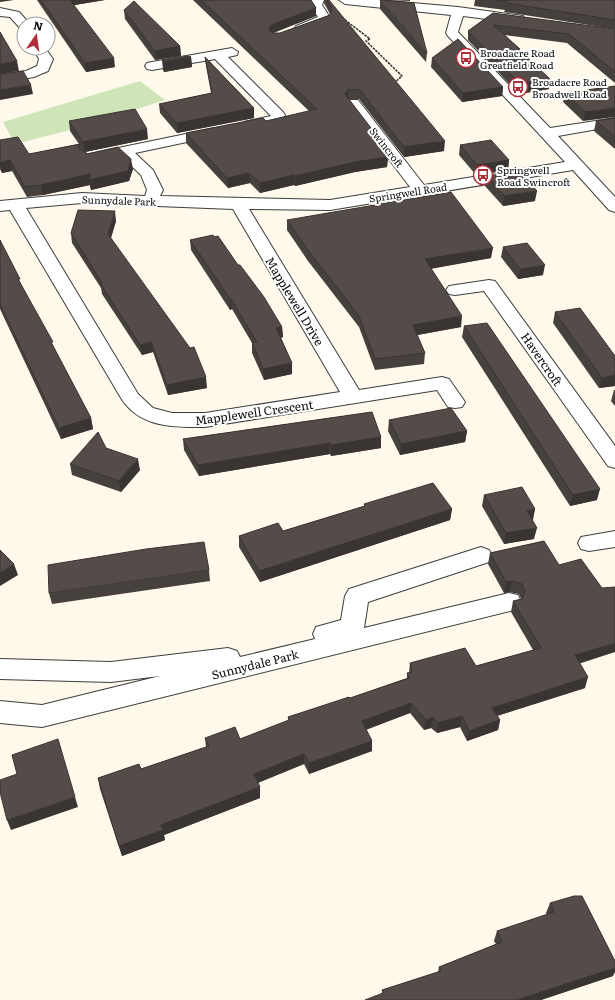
<svg xmlns="http://www.w3.org/2000/svg" width="615" height="1000" font-family="Literata,serif">
<rect width="100%" height="100%" fill="#fef9eb"/>
<path fill="#d0e5b7" d="M140 81 165 100 78 128 15 144 3 122Z"/>
<g fill="none" stroke-linecap="round" stroke-linejoin="round">
<defs>
<g id="minor">
<path d="M312 0H324L322 5 331 19 329 22 304 32H296L294 29 296 26 318 17 310 5Z"/>
<path d="M339 0H378L458 7 523 16 525 19 519 23 463 16 458 32 550 128 615 118V126L558 136 615 197V212L609 210 573 170 330 210 249 209 359 390 442 377 449 379 465 402 462 407 455 408 448 407 437 390 205 427C173 427 140 428 121 398L10 210 0 211V201L82 193 145 196 147 190 141 175 121 156 94 162 89 160 86 157 89 154 215 128 220 129 222 132 220 135 135 153 153 170 163 190 160 196 330 200 410 187 346 103 348 100H358L424 185 565 162 448 36 446 33 451 15 345 4ZM82 203 233 209 340 392 205 413H172L153 408 138 394 26 208Z"/>
<path d="M0 8 19 12 30 24H24V29L20 28 10 17 0 16Z"/>
<path d="M33 48H45L53 59 48 71 34 77 0 83V75L26 71 37 66 39 59Z"/>
<path d="M232 48 238 52 237 55 228 57 283 112 285 115 282 122 249 129 244 128 242 125 244 122 271 116 215 59 152 70 147 69 145 66 147 63 152 62Z"/>
<path d="M489 280 495 281 615 446V468L608 466 484 291 455 295 449 294 446 290 449 286Z"/>
<path d="M615 531V547L589 551 581 549 578 543 581 537Z"/>
<path d="M481 547 489 550 493 556 489 562 368 602 364 628 509 593 518 595 521 602 518 609 42 727 0 723V701L42 705 160 676 111 682 0 679V659L111 662 228 648 237 651 240 657 315 639 313 634 316 627 341 620 345 596 349 589Z"/>
</g>
</defs>
<use href="#minor" stroke="#3e3e3e" stroke-width="2"/>
<path stroke="#2d2d2d" stroke-width="1.5" stroke-dasharray="2.5 1" stroke-linecap="butt" d="M345 20 370 39 366 41 402 76 394 83"/>
<use href="#minor" fill="#fff" fill-rule="evenodd"/>
</g>
<g fill="#47413e">
<path d="M37 0H105L74 5 115 67 86 72Z"/>
<path d="M193 0H311L316 8V16L272 33H280L330 15V14L324 3V0H329L444 151 404 157 359 99H348L388 157 387 167 355 172 295 186 294 185 260 193 250 183 228 188 186 143V133L266 121 309 111Z"/>
<path d="M380 0 427 53 426 62 380 9Z"/>
<path d="M386 0H410V1Z"/>
<path d="M475 0H615V29L504 12 505 10 474 6Z"/>
<path d="M124 10 180 46 181 56 155 60 125 19Z"/>
<path d="M493 13 615 29V83L567 43 505 35 520 50 549 89 519 94 468 40V31Z"/>
<path d="M191 57 192 67 164 72 163 70 162 60Z"/>
<path d="M205 57 254 108V118L177 133 160 113 159 104 211 93 206 66Z"/>
<path d="M432 58 503 87 502 96 462 102 431 67Z"/>
<path d="M615 86 583 121 563 102 565 93Z"/>
<path d="M615 118V149L594 131 596 121Z"/>
<path d="M69 121 148 139 85 152 88 154 133 169 129 181 91 190 90 185 43 195 27 197 12 171 2 173 0 169V140L29 154 79 144 70 131Z"/>
<path d="M460 145 509 160 508 170 476 175 459 155Z"/>
<path d="M487 176 535 201 503 206 485 186Z"/>
<path d="M287 220 491 258 431 268 461 327 417 335 425 353 424 364 375 370 359 327 308 261 287 230Z"/>
<path d="M116 221 111 238 207 388 168 395 153 352 142 355 102 294 101 288 72 243 71 233Z"/>
<path d="M0 240 21 284 54 348 91 418 93 429 61 439 0 309Z"/>
<path d="M190 240 238 265 282 327 283 337 281 338 292 363V374L264 380 252 353V343L232 309 230 310 191 250Z"/>
<path d="M503 247 543 275 518 279 501 257Z"/>
<path d="M555 312 615 356V386L599 388 553 323Z"/>
<path d="M464 326 597 500 570 506 462 337Z"/>
<path d="M614 390H615V406L611 401Z"/>
<path d="M372 412 381 448 331 456 330 454 199 476 184 450 183 439Z"/>
<path d="M389 420 467 431 465 442 400 455 388 431Z"/>
<path d="M106 448 140 470 121 492 72 475 70 464Z"/>
<path d="M484 495 535 509 532 520 534 539 504 544 482 506Z"/>
<path d="M364 504 452 509 450 520 260 582 239 547V536L283 531 364 506Z"/>
<path d="M544 541 580 664 585 688 497 716 500 720 498 730 467 741 460 727 437 733 431 728 424 730 410 713 366 730 372 741V751L309 774 304 764 258 783 260 798 164 835 165 840 122 856 100 789 98 778 141 769 206 747 205 738 240 739 288 721V717L350 698 407 678V673H409L410 663 476 666 533 650 511 612 513 601 521 599 519 594 509 592 504 593 488 564 490 553Z"/>
<path d="M209 570 210 581 52 604 49 593Z"/>
<path d="M550 903 613 976 541 1000H365L382 994V990L438 972 439 967 496 944 494 941 497 931 547 915 546 913Z"/>
</g>
<g fill="#3a3532">
<path d="M0 0H14L0 2Z"/>
<path d="M68 0H105L69 6Z"/>
<path d="M316 8V16L271 34 269 30 271 25Z"/>
<path d="M180 46 181 56 155 60V51Z"/>
<path d="M191 57 192 67 164 72 163 62Z"/>
<path d="M114 58 115 67 86 72 85 63Z"/>
<path d="M17 61 19 71 0 74V64Z"/>
<path d="M550 79 549 89 519 94 520 84Z"/>
<path d="M31 85 33 94 0 100V90Z"/>
<path d="M503 87 502 96 462 102 463 93Z"/>
<path d="M348 89V98L345 94Z"/>
<path d="M254 108V118L177 133V123Z"/>
<path d="M615 108V117L583 121 585 112Z"/>
<path d="M147 129 148 139 85 152 83 142Z"/>
<path d="M445 141 444 151 404 157V147Z"/>
<path d="M387 149V157H388L387 167 355 172 295 186V176L383 150Z"/>
<path d="M131 159 133 169 129 181 91 190 90 185 43 195 41 185Z"/>
<path d="M10 160 12 171 2 173 0 163Z"/>
<path d="M509 160 508 170 476 175 477 165Z"/>
<path d="M249 173 250 183 228 188 227 178Z"/>
<path d="M294 175V185L260 193V183Z"/>
<path d="M537 191 535 201 503 206 504 196Z"/>
<path d="M115 211 116 221 109 244 108 234Z"/>
<path d="M493 248 491 258 425 270V259Z"/>
<path d="M545 265 543 275 518 279 520 269Z"/>
<path d="M230 299H231L232 309 230 310Z"/>
<path d="M462 316 461 327 412 336 413 325Z"/>
<path d="M282 327 283 337 276 339V328Z"/>
<path d="M151 342 153 352 142 355 140 345Z"/>
<path d="M292 363V374L264 380 263 369Z"/>
<path d="M615 375V386L599 388 602 378Z"/>
<path d="M206 377 207 388 168 395 167 385Z"/>
<path d="M91 418 93 429 61 439 59 428Z"/>
<path d="M467 431 465 442 400 455 401 444Z"/>
<path d="M381 437V448L331 456V445Z"/>
<path d="M330 443V454L199 476 198 465Z"/>
<path d="M138 459 140 470 121 492 119 481Z"/>
<path d="M600 489 597 500 570 506 573 495Z"/>
<path d="M452 509 450 520 260 582 259 571Z"/>
<path d="M535 509 533 520 525 522 527 511Z"/>
<path d="M537 528 534 539 504 544 506 533Z"/>
<path d="M14 564 18 575 0 586V573Z"/>
<path d="M512 581 509 592 504 593 506 582Z"/>
<path d="M615 643V652L572 666 575 655Z"/>
<path d="M588 677 585 688 490 718 492 708Z"/>
<path d="M411 703 410 713 361 731 362 721Z"/>
<path d="M462 716 460 727 437 733 438 723Z"/>
<path d="M433 717 431 728 424 730 426 720Z"/>
<path d="M500 720 498 730 467 741 469 731Z"/>
<path d="M372 741V751L309 774V763Z"/>
<path d="M304 754V764L254 784V774Z"/>
<path d="M260 787V798L164 835 165 840 122 856 119 846 161 825Z"/>
<path d="M75 797 78 807 11 830 7 820Z"/>
<path d="M615 968V972L613 976 541 1000H517Z"/>
</g>
<g fill="#534c48" stroke="#3a3532">
<path d="M41 0H70L114 58 85 63Z"/>
<path d="M201 0H311L316 8 271 25 269 30 272 33H280L330 15 332 9 327 0H329L445 141 404 147 360 90 348 89 345 94 387 149 383 150 388 157 355 162 295 176 294 175 260 183 249 173 227 178 186 133 263 118 266 121 317 109Z"/>
<path d="M380 0 414 3 427 53Z"/>
<path d="M498 0H615V20L506 3 508 1Z"/>
<path d="M134 1 180 46 155 51 124 10Z"/>
<path d="M493 13 615 29V72L569 34 493 25 520 49H518L550 79 520 84 468 31Z"/>
<path d="M0 32 17 61 0 64Z"/>
<path d="M458 39 503 87 463 93 432 58Z"/>
<path d="M189 56 191 57 163 62 162 60Z"/>
<path d="M205 57 254 108 177 123 159 104 212 93Z"/>
<path d="M23 71 31 85 0 90V74Z"/>
<path d="M615 86V108L585 112 565 93Z"/>
<path d="M135 109 147 129 83 142 69 121Z"/>
<path d="M615 118V137L596 121Z"/>
<path d="M18 137 29 154 80 144 78 148 88 154 118 147 131 159 128 171 89 180 91 174 41 185 25 187 10 160 0 163V140Z"/>
<path d="M491 140 509 160 477 165 460 145Z"/>
<path d="M519 171 537 191 504 196 487 176Z"/>
<path d="M451 192 493 248 425 259 462 316 413 325 425 353 375 359 359 316 308 250 287 220Z"/>
<path d="M78 210 115 211 108 234 190 348 194 347 206 377 167 385 151 342 140 345 100 283H102L71 233Z"/>
<path d="M213 235 214 237 218 236 238 265H240L264 297 282 327 276 328 292 363 263 369 252 342H257L231 299H230L190 240Z"/>
<path d="M0 240 20 279H18L53 342H51L91 418 59 428 0 304Z"/>
<path d="M527 243 545 265 520 269 503 247Z"/>
<path d="M580 308 615 356V375L602 378 555 312Z"/>
<path d="M487 323 600 489 573 495 464 326Z"/>
<path d="M451 408 467 431 401 444 389 420Z"/>
<path d="M372 412 381 437 331 445 330 443 198 465 183 439Z"/>
<path d="M98 432 106 448 138 459 119 481 70 464Z"/>
<path d="M433 483 452 509 259 571 239 536 278 523 283 531 365 506 364 504Z"/>
<path d="M522 487 535 509 527 511 537 528 506 533 484 495Z"/>
<path d="M544 541 559 565 581 559 602 588 615 587V643L575 655 588 677 492 708 500 720 469 731 462 716 438 723 433 717 426 720 411 703 362 721 372 741 309 763 304 754 254 774 260 787 161 825 163 830 119 846 98 778 139 764 141 769 209 746 205 738 235 727 240 739 289 720 288 717 349 697 350 698 409 678 407 673 412 672 410 663 465 648 476 666 541 648 513 601 522 599 525 591 522 584 512 581 506 582 490 553Z"/>
<path d="M204 542 209 570 49 593 48 565 146 549Z"/>
<path d="M0 550 14 564 0 573Z"/>
<path d="M58 739 75 797 7 820 0 792V780L17 774 12 755Z"/>
<path d="M574 896H582L615 961V968L517 1000H365L383 993 382 990 441 971 439 967 502 942 497 931 554 912 550 903Z"/>
</g>
<defs>
<symbol id="bus-ring" viewBox="-11 -11 22 22"><circle r="9.5" fill="#fff" stroke="#b02e38" stroke-width="1.5"/><path d="M-5-6H5V4H4V6H2V4H-2V6H-4V4H-5ZM-3.5-4V0h7V-4ZM-3.5 1.2v1.5H-2V1.2ZM2 1.2v1.5H3.5V1.2Z" fill="#b02e38"/></symbol>
</defs>
<g fill-rule="evenodd">
<use href="#bus-ring" x="455" y="47" width="22" height="22"/>
<use href="#bus-ring" x="507" y="76" width="22" height="22"/>
<use href="#bus-ring" x="472" y="164" width="22" height="22"/>
</g>
<g text-anchor="middle" dominant-baseline="central" stroke-width="4" stroke-linejoin="round" paint-order="stroke">
<g font-size="10" fill="#0b0b0b" stroke="#fff" text-anchor="start">
<text x="480" y="52">Broadacre Road<tspan x="480" dy="12">Greatfield Road</tspan></text>
<text x="532" y="81">Broadacre Road<tspan x="532" dy="12">Broadwell Road</tspan></text>
<text x="497" y="169">Springwell<tspan x="497" dy="12">Road Swincroft</tspan></text>
</g>
<g font-size="10" fill="#0b0b0b" stroke="#fff">
<text transform="translate(387 147) rotate(52)">Swincroft</text>
<text transform="translate(408 192) rotate(-9)">Springwell Road</text>
<text transform="translate(119 200) rotate(2)">Sunnydale Park</text>
</g>
<g font-size="12" fill="#0b0b0b" stroke="#fff">
<text transform="translate(295 301) rotate(59)">Mapplewell Drive</text>
<text transform="translate(542 359) rotate(55)">Havercroft</text>
<text transform="translate(254 412) rotate(-8)">Mapplewell Crescent</text>
<text transform="translate(255 664) rotate(-14)">Sunnydale Park</text>
</g>
</g>
<g transform="translate(36 36) rotate(13)"><circle r="19" fill="#ffffff" stroke="#9d9d9d"/>
<path d="M0-3L7 15L0 10L-7 15Z" fill="#b02e38"/>
<text y="-6" font-size="11" font-weight="bold" text-anchor="middle" fill="#0b0b0b">N</text>
</g>
</svg>
